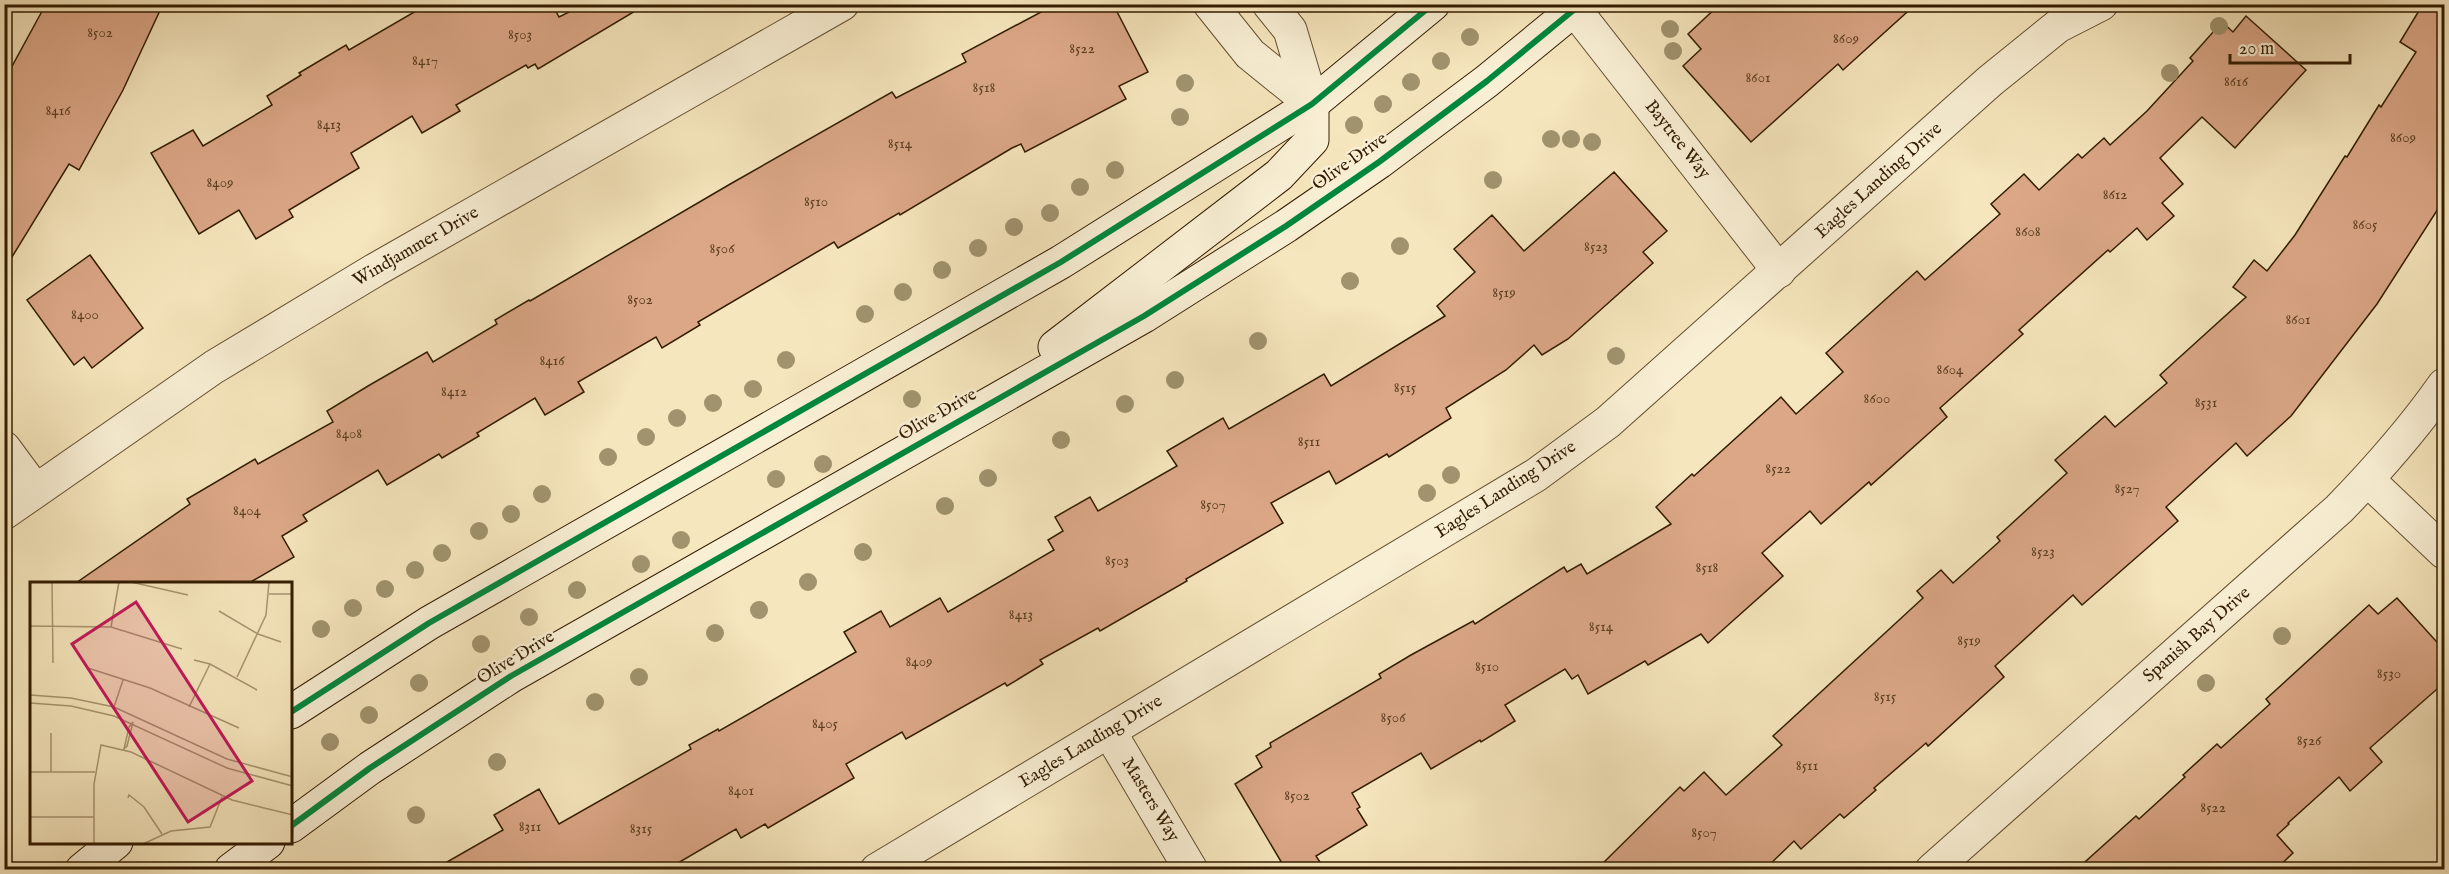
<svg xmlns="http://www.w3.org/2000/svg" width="2449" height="874" font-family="'IM FELL English',serif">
<rect width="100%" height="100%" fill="#f6e6bd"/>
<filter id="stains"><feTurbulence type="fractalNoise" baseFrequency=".00333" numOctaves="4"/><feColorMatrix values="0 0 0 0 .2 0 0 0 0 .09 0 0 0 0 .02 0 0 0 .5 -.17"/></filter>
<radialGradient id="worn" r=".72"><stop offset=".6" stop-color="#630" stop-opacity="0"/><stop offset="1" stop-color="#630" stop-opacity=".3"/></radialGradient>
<g fill="#dba787" stroke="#321c00" stroke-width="1.5">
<path d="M46 4H163L123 90 79 170 69 164 4 270V81Z"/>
<path d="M428 4H552L559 17 585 4H647L538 69 535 64 528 68 526 65 456 105 460 111 422 133 412 116 351 153 359 168 289 210 293 217 256 239 239 210 199 234 151 153 193 130 203 146 272 105 267 96 301 75 299 73 346 45 349 50Z"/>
<path d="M1056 4H1113L1148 72 1119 86 1126 99 1025 152 1021 144 1012 148 900 215 899 213 838 248 834 242 698 322 700 325 662 348 656 337 578 382 584 392 545 415 535 398 477 433 479 436 442 458 439 454 387 485 378 470 303 515 307 521 282 536 294 557 249 583H76L190 504 187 499 255 459 258 464 333 422 327 411 368 386 427 352 433 362 497 324 495 320 529 300 530 301 732 183 892 92 896 98 966 62 962 54Z"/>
<path d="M1720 4H1916L1843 70 1838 64 1751 142 1683 66 1701 49 1688 34Z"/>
<path d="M2423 4H2445V198L2377 304 2291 416 2247 456 2236 443 2166 507 2178 521 2082 605 2073 595 1995 666 2004 677 1928 746 1926 743 1874 788 1876 790 1844 818 1840 814 1801 849 1794 841 1764 870H1596L1680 787 1684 791 1704 772 1726 795 1782 745 1773 736 1923 598 1917 591 1941 570 1953 583 2000 541 1997 537 2067 473 2055 460 2105 416 2115 427 2167 383 2160 375 2246 297 2233 287 2254 260 2267 271 2295 235 2345 156 2347 157 2379 105 2381 107 2416 52 2400 42Z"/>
<path d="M2246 16 2306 70 2235 148 2202 117 2160 158 2183 184 2162 203 2174 216 2147 240 2137 228 2110 252 2108 250 2019 330 2023 334 1940 408 1947 417 1871 485 1869 482 1821 524 1810 511 1762 553 1783 576 1708 643 1701 634 1648 665 1645 661 1588 694 1578 675 1572 679 1565 669 1505 705 1515 721 1481 742 1480 740 1431 769 1421 753 1352 793 1360 807 1357 809 1367 825 1316 856 1325 870H1286L1235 784 1262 767 1256 756 1271 747 1270 743 1381 678 1379 674 1411 655 1473 621 1475 624 1564 567 1567 572 1581 564 1587 574 1671 524 1656 507 1692 474 1694 476 1781 397 1796 414 1843 372 1826 353 1917 271 1925 280 2000 214 1991 204 2024 174 2039 190 2078 154 2082 158 2104 138 2110 145 2147 111 2193 61 2190 58 2222 22 2233 32Z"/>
<path d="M1614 172 1667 231 1643 252 1653 263 1568 339 1542 355 1534 345 1506 370 1446 408 1451 418 1389 457 1387 454 1336 484 1329 471 1271 503 1283 523 1186 579 1187 581 1100 631 1098 628 1040 660 1043 664 1007 686 1005 683 906 739 902 732 846 764 854 778 768 828 765 824 741 838 736 829 666 870H433L503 830 494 815 539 789 559 824 691 749 689 745 718 729 719 731 856 652 844 632 881 611 890 627 940 598 948 612 1054 550 1048 540 1063 531 1055 517 1090 497 1098 511 1177 466 1167 451 1223 418 1229 429 1324 374 1331 386 1445 316 1437 306 1475 272 1454 249 1492 215 1524 251Z"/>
<path d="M90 255 143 328 92 368 84 357 74 365 27 300Z"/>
<path d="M2397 598 2445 651V682L2370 748 2382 762 2350 791 2339 777 2288 823 2289 824 2277 835 2293 853 2275 870H2076L2136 816 2139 819 2185 777 2183 775 2217 744 2221 748 2270 704 2266 699 2369 605 2378 614Z"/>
</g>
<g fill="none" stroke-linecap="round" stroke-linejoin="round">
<defs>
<g id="street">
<path d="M1210 4 1250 54 1312 104"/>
<path d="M1269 4 1290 30 1312 104"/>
<path d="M1575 10 1779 271"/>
<path d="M4 448 35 490"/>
<path d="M2368 480 2444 552"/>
<path d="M4 513 214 367 375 270 842 4"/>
<path d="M1109 731 1191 870"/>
<path d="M877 870 1536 475 1608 422 1990 81 2058 26 2101 4"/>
<path d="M1932 870 2339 509C2377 470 2413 429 2444 385"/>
</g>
<g id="secondary">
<path d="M1055 347 1279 175 1312 140V104"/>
<path d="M291 712 429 623 1061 262 1312 104 1433 4"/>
<path d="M291 826 370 768 511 676 1144 316 1286 226 1379 162 1487 81 1581 4"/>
<path d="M82 870 116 842"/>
<path d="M231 870 268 842"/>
</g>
</defs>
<use href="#street" stroke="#634e2f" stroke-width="35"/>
<use href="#secondary" stroke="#321c00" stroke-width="35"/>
<use href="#street" stroke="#f9efd4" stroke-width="33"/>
<use href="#secondary" stroke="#f9efd4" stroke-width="33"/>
<defs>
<g id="cycleway">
<path d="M291 712 429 623 1061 262 1312 104 1433 4"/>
<path d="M291 826 370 768 511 676 1144 316 1286 226 1379 162 1487 81 1581 4"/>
</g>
</defs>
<use href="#cycleway" stroke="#f9efd4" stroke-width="10"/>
<use href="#cycleway" stroke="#00873e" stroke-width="6"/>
</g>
<g fill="#a0936e">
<circle cx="2219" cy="26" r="9"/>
<circle cx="1670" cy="29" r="9"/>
<circle cx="1470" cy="37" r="9"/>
<circle cx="1673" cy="51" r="9"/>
<circle cx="1441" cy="61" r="9"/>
<circle cx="2170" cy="73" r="9"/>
<circle cx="1411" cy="82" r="9"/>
<circle cx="1185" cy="83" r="9"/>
<circle cx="1383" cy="104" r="9"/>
<circle cx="1180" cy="117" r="9"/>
<circle cx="1354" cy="125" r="9"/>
<circle cx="1551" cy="139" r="9"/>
<circle cx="1571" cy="139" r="9"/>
<circle cx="1592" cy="142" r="9"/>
<circle cx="1115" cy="170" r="9"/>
<circle cx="1493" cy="180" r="9"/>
<circle cx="1080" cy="187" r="9"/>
<circle cx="1050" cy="213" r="9"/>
<circle cx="1014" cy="227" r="9"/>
<circle cx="1400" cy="246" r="9"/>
<circle cx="978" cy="248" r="9"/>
<circle cx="942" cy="270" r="9"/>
<circle cx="1350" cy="281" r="9"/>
<circle cx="903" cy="292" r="9"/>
<circle cx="865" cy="314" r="9"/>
<circle cx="1258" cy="341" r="9"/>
<circle cx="1616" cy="356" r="9"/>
<circle cx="786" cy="360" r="9"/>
<circle cx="1175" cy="380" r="9"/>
<circle cx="753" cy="389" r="9"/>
<circle cx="912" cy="399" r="9"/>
<circle cx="713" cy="403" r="9"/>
<circle cx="1125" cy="404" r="9"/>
<circle cx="677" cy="418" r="9"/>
<circle cx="646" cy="437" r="9"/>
<circle cx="1061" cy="440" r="9"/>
<circle cx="608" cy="457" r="9"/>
<circle cx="823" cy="464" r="9"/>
<circle cx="1451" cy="475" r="9"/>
<circle cx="988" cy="478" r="9"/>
<circle cx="776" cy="479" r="9"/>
<circle cx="1427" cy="493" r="9"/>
<circle cx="542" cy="494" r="9"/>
<circle cx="945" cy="506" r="9"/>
<circle cx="511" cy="514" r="9"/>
<circle cx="479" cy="531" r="9"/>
<circle cx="681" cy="540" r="9"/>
<circle cx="863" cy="552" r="9"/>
<circle cx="442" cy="553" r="9"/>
<circle cx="641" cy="564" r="9"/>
<circle cx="415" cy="570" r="9"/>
<circle cx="808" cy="582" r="9"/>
<circle cx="385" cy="589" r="9"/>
<circle cx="577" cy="590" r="9"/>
<circle cx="353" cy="608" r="9"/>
<circle cx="759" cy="610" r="9"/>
<circle cx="529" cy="617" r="9"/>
<circle cx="321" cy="629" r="9"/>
<circle cx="715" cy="633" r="9"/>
<circle cx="2282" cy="636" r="9"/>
<circle cx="481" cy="644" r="9"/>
<circle cx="639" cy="677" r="9"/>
<circle cx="419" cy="683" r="9"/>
<circle cx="2206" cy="683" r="9"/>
<circle cx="595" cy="702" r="9"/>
<circle cx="369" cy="715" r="9"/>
<circle cx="330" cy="742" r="9"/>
<circle cx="497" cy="762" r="9"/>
<circle cx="416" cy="815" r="9"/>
</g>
<g text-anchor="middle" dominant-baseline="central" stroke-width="5" stroke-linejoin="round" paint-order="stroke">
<g font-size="15" fill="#5c3f22">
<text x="100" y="32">8502</text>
<text x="520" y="34">8503</text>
<text x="1846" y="38">8609</text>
<text x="1082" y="48">8522</text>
<text x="425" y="60">8417</text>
<text x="1758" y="77">8601</text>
<text x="2236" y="81">8616</text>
<text x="984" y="87">8518</text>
<text x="58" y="110">8416</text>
<text x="329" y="124">8413</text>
<text x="2403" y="137">8609</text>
<text x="900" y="143">8514</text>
<text x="220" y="182">8409</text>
<text x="2115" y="194">8612</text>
<text x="816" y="201">8510</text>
<text x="2365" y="224">8605</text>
<text x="2028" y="231">8608</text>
<text x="1596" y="246">8523</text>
<text x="722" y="248">8506</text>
<text x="1504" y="292">8519</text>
<text x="640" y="299">8502</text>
<text x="85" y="314">8400</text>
<text x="2298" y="319">8601</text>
<text x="552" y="360">8416</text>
<text x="1950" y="369">8604</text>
<text x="1405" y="387">8515</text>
<text x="454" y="391">8412</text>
<text x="1877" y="398">8600</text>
<text x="2206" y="402">8531</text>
<text x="349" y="433">8408</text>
<text x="1309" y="441">8511</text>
<text x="1778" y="468">8522</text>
<text x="2127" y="488">8527</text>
<text x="1213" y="504">8507</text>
<text x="247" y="510">8404</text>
<text x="2043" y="551">8523</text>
<text x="1117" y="560">8503</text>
<text x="1707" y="567">8518</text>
<text x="1021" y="614">8413</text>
<text x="1601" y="626">8514</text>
<text x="1969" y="640">8519</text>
<text x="919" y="661">8409</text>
<text x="1487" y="666">8510</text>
<text x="2389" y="673">8530</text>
<text x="1885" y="696">8515</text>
<text x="1393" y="717">8506</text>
<text x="825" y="723">8405</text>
<text x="2309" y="740">8526</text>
<text x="1807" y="765">8511</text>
<text x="741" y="790">8401</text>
<text x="1297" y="795">8502</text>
<text x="2213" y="807">8522</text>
<text x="530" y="826">8311</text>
<text x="641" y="828">8315</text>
<text x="1704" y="832">8507</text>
</g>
<g font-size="18" fill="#321c00" stroke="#f9efd4">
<text transform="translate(1677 140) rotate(52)">Baytree Way</text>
<text transform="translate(1350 162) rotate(-35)">Olive Drive</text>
<text transform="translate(1879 181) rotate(-42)">Eagles Landing Drive</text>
<text transform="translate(416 247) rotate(-30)">Windjammer Drive</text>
<text transform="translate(938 415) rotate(-30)">Olive Drive</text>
<text transform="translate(1506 490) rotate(-33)">Eagles Landing Drive</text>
<text transform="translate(2197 635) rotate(-41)">Spanish Bay Drive</text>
<text transform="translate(516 658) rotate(-31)">Olive Drive</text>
<text transform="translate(1091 742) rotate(-31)">Eagles Landing Drive</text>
<text transform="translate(1150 800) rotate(59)">Masters Way</text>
</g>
</g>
<g transform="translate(30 582)">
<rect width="262" height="262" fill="#f6e6bd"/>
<path fill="none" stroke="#a89571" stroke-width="1.5" d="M22 0 23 81M101 0 158 13M239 12H263M189 29 228 52 251 60M0 44 81 45 152 67M81 45 89 0M164 78 180 82 227 108M58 86 120 106 209 146M207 95 236 33 239 0M0 113 41 116 84 125 197 177 263 195M0 121 41 124 84 134 197 186 263 204M84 125 93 98M159 125 180 82M103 140 97 164 94 167 99 145ZM21 151V190M0 190H65M98 216 99 213 114 225 132 252M0 235H64M64 262V202L71 163 101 170 202 218 263 233M113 262 141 249 180 245 192 215M262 262 263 239"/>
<path fill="#c2185b" fill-opacity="0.15" stroke="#c2185b" stroke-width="3" d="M106 20 222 199 158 240 42 62Z"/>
<rect width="262" height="262" fill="none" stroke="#321c00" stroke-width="3"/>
</g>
<rect width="2449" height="874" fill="none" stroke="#f6e6bd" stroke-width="24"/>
<rect x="6" y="6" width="2437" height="862" fill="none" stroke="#321c00" stroke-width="3"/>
<rect x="12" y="12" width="2425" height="850" fill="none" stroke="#321c00" stroke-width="1.5"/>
<path d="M2230 54v9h120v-9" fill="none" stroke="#321c00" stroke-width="3"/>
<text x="2239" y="54" font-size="18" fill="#321c00" stroke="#f9efd4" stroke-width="4.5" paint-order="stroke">20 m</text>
<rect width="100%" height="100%" filter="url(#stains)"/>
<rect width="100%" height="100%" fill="url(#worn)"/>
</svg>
